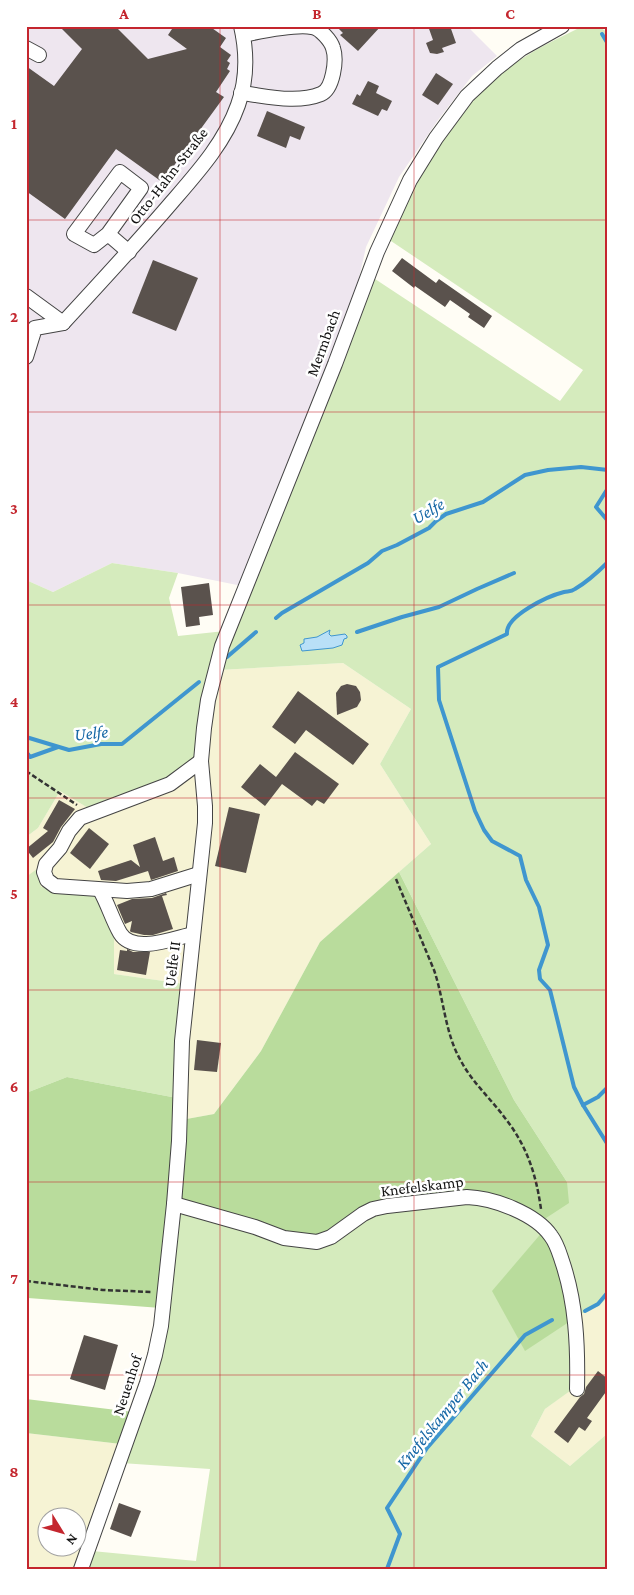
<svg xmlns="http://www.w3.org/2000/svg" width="634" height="1595" font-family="'Crimson Pro',serif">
<rect width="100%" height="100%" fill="#fffdf5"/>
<path fill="#eee6ef" d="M26 26H467L497 56 472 76 438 120 399 177 366 247 353 305 242 586 178 573 112 563 53 592 26 580Z"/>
<g fill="#f6f3d4" fill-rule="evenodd">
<path d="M343 663 411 709 380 764 431 844 320 942 261 1051 214 1114 181 1120 204 761 219 670Z"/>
<path d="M200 765 201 782 185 984 114 974V938L26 877V837L38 828 60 791 93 811Z"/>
<path d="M608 1297V1433L570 1466 531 1436 545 1409 570 1390 577 1316 599 1306Z"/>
<path d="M26 1433 121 1444 78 1569H26ZM48 1518H78V1548H48Z"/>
</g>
<g fill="#d5ebbd">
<path d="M583 26C592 26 601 26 608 33V1297L599 1306 577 1316 540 1222 567 1182 514 1100 399 872 431 844 380 764 411 709 343 663 219 670 372 277 560 401 583 370 388 239C398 219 406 197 418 177 439 142 465 106 495 79 520 56 553 41 583 26Z"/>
<path d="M112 563 178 573 169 598 178 636 225 631 199 759 169 782 93 811 60 791 38 828 26 837V580L53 592Z"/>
<path d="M37 869 41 887 96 892 114 938V974L185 984 177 1098 67 1077 26 1093V877Z"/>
<path d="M433 1203H491L544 1230 572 1320 574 1388 545 1409 531 1436 570 1466 608 1433V1569H86L92 1551 196 1561 210 1469 121 1463 140 1415 176 1208 363 1216Z"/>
</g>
<g fill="#b9dc9c">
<path d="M399 872 514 1100 567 1182 569 1203 540 1222 494 1200 402 1202 317 1240 176 1202 181 1120 214 1114 261 1051 320 942Z"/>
<path d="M67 1077 177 1098 161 1308 28 1298 26 1299V1093Z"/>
<path d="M544 1230 551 1238 572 1320 525 1351 492 1291Z"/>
<path d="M26 1399 133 1412 121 1444 26 1433Z"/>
</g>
<path fill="#b9e0f7" stroke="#3f96cf" d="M330 630 329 634 331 636 345 634 347 636V638L344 639 342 645 333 648 302 651 300 645 304 643V639L317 637Z"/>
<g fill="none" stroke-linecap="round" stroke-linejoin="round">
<g stroke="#3f96cf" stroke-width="4">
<path d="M602 34 608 44"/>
<path d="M608 488 596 507 608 521"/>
<path d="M608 562C598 572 587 582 575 589 571 592 568 591 564 592 548 596 505 616 507 634L438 667 439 700 475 811 484 830 492 841 520 856 526 880 539 907 548 945 539 970 540 979 550 990 574 1087 583 1105 598 1097 608 1087"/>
<path d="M276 618 282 613 368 563 382 551 397 545 429 528 436 521 446 514 483 502 525 475 548 470 581 467 608 470"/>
<path d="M357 632 402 617 439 607 477 589 514 573"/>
<path d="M227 657 256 632"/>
<path d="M26 737 69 750 101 744H122L199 682"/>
<path d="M26 754H28L30 757 58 747"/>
<path d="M583 1105 608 1145"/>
<path d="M585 1311 598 1304 608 1292"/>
<path d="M387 1569 400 1534 387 1508 427 1448 525 1335 552 1320"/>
</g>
</g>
<g fill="#5a524d">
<path d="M59 26H115L148 59 187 49 168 35 174 26H209L226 38 220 47 231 55 227 61 230 63 227 69 230 71 216 92 224 97 162 182 116 149 65 219 26 191V66L54 86 82 49Z"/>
<path d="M336 26H381L358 51 340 35 343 33Z"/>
<path d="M428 26H450L456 43 442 48 444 52 437 54 430 53 426 43 433 40Z"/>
<path d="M436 73 453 84 438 105 422 95Z"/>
<path d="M368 81 379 86 376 93 392 101 387 111 382 109 378 116 352 104 357 94 360 96Z"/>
<path d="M267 111 305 127 300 140 290 136 286 148 257 136Z"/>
<path d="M402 258 436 283 439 279 492 316 484 328 468 317 470 314 450 300 445 307 415 286 414 288 392 271Z"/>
<path d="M153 260 198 278 176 331 132 313Z"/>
<path d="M209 583 213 615 199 617 200 625 186 627 181 587Z"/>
<path d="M347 684 356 686 360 692 361 700 357 707 337 715 336 693 341 686Z"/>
<path d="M298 691 369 744 353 765 306 730 295 744 272 727Z"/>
<path d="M295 752 339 784 324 804 317 800 312 806 282 784 265 806 241 787 260 764 276 777Z"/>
<path d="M59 800 75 809 61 827 53 842 33 858 26 849 48 831 43 828Z"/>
<path d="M229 807 260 814 246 873 215 866Z"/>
<path d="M89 828 109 844 90 869 70 853Z"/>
<path d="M155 837 163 861 174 857 178 871 151 880 148 871 116 881 101 880 98 871 131 860 140 867 133 845Z"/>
<path d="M166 893 167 895 162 896 173 929 153 935H144L131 932 130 931 132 921 125 924 117 905 132 899 152 898Z"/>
<path d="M127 949 133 952H150L146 975 117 970 120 950 127 951Z"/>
<path d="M197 1040 221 1043 217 1072 194 1070Z"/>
<path d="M84 1335 118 1345 105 1390 70 1379Z"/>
<path d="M598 1371 608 1379V1389L587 1418 592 1421 585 1431 579 1427 568 1443 554 1432 580 1397 584 1394 586 1387Z"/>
<path d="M119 1503 141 1511 131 1537 110 1529Z"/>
</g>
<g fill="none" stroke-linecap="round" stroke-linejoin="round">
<defs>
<g id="minor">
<path d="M26 48 39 55"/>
<path d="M241 93C267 96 296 104 321 94 333 89 337 60 333 48 331 41 320 28 312 27 294 24 262 31 243 35"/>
<path d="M108 234 141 188 120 172 74 234 94 245 108 234 129 252"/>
<path d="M26 296 63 323"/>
<path d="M63 323C100 283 137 243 172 202 198 172 225 142 238 105 247 80 247 52 241 26"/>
<path d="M26 357 35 328 63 323"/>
<path d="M199 874 151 889 127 891 55 886 47 880 44 872 46 864 60 848 69 831 80 818 170 784 201 761"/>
<path d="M100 890C108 904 112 919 120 933 133 955 174 938 193 934"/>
<path d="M174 1204 255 1227 284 1238 317 1242 331 1237 363 1214 373 1209 387 1206 467 1197C494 1198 536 1214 551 1236 557 1244 559 1252 562 1261 576 1302 578 1345 577 1389"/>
<path d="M81 1569 147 1383 155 1355 161 1326 174 1204 179 1141 182 1041 205 823V806L201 761 204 728 208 700 222 646 335 364 377 252 410 180 436 138 467 96 497 68 521 49 562 26"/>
</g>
</defs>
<use href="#minor" stroke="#444" stroke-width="16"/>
<g stroke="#333" stroke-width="2.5" stroke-dasharray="5 2.5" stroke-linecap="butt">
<path d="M26 771 77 805"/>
<path d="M396 879 434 970C444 999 445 1034 461 1061 472 1082 491 1099 505 1118 527 1146 536 1174 541 1209"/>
<path d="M26 1281 103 1290 152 1292"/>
</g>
<use href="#minor" stroke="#fff" stroke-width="14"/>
</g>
<path fill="none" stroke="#c4262e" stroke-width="1" stroke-opacity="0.55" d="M220 26V1569M414 26V1569M26 220H608M26 412H608M26 605H608M26 798H608M26 990H608M26 1182H608M26 1375H608"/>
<g text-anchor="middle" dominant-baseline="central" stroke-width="5" stroke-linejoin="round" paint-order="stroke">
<g font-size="16" fill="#111" stroke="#fff">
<text transform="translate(168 176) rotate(-52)">Otto-Hahn-Straße</text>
<text transform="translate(323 343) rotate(-70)">Mermbach</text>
<text transform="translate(172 964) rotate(-83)">Uelfe II</text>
<text transform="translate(422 1186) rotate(-7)">Knefelskamp</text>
<text transform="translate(127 1385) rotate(-72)">Neuenhof</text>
</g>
<g font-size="18" font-style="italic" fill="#1768a6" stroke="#fff">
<text transform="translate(428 511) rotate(-30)">Uelfe</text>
<text transform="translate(91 733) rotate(-6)">Uelfe</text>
<text transform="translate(442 1414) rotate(-51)">Knefelskamper Bach</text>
</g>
</g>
<rect width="634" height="1595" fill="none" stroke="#ffffff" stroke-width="55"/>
<g transform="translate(62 1532) rotate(127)"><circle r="24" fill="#ffffff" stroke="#a0a0a0"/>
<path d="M0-4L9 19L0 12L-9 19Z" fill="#c4262e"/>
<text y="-8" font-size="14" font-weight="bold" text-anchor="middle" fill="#111111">N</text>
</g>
<rect x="28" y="28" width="578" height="1540" fill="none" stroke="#c4262e" stroke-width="2"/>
<g font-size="16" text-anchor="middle" font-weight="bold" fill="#c4262e">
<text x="124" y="19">A</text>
<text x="317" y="19">B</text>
<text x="510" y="19">C</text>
<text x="14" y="129">1</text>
<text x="14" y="322">2</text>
<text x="14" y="514">3</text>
<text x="14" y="707">4</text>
<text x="14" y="899">5</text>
<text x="14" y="1092">6</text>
<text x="14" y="1284">7</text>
<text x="14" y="1477">8</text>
</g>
</svg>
